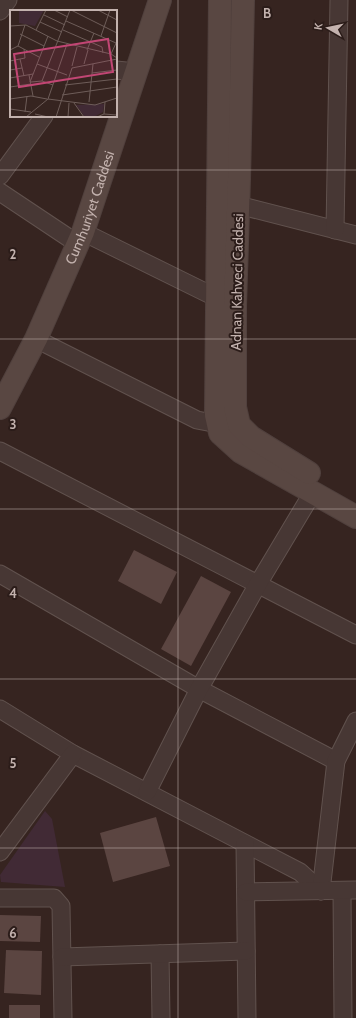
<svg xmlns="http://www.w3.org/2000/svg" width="356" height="1018" font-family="Cabin,sans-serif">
<rect width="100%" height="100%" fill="#362420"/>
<path fill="#412a35" d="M45 811 52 819 65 887 1 882 0 875Z"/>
<g fill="#5b4541">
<path d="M134 550 177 572 161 604 118 581Z"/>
<path d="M201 576 231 592 191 666 161 649Z"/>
<path d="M156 817 170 866 113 882 100 833Z"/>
<path d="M0 915 41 916 40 942 0 941Z"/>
<path d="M6 950 42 951 41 995 4 993Z"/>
<rect x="9" y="1005" width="31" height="13"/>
</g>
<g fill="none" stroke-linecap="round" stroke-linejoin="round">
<defs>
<g id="street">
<path d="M0 11 8 0"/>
<path d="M116 70 136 72"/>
<path d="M0 176 44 116"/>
<path d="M0 192 78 244"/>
<path d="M238 205 356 235"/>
<path d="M335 230 339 0"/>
<path d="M83 232 217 298"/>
<path d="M36 339 197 420 218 424"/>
<path d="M0 451 356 635"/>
<path d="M0 574 199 689 336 761"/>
<path d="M0 709 73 754 300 872 321 891"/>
<path d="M147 792 199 689 258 584 313 492"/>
<path d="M245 844 247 1018"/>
<path d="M0 852 73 754"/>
<path d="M321 891 336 761 356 721"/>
<path d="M342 891 343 1018"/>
<path d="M246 892 356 890"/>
<path d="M0 898H54L61 906 63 1018"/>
<path d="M160 954 161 1018"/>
<path d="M62 957 246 951"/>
</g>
<g id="secondary">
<path d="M220 0 216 415 220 433 241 452 356 517"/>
<path d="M243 0 239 179 235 306V407L239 425 251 437 309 473"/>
<path id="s1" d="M0 408 36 339 83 232 160 0"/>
</g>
</defs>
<use href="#street" stroke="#61524e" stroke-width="19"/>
<use href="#secondary" stroke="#50403d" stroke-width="24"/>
<use href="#street" stroke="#473734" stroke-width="17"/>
<use href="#secondary" stroke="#594742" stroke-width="22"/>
</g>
<path fill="none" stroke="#c3b2ae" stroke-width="1" stroke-opacity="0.55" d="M178 0V1018M0 170H356M0 339H356M0 509H356M0 679H356M0 848H356"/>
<g text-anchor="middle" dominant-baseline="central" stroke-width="4" stroke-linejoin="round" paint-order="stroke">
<g font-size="14" fill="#c3b2ae" stroke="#2b1c19">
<text stroke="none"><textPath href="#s1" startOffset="220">Cumhuriyet Caddesi</textPath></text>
<text transform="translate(237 282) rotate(-89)">Adnan Kahveci Caddesi</text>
</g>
</g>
<g transform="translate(10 10)">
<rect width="107" height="107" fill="#362420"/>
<path d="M9 0H34L25 16 9 13ZM94 94 93 102 84 107H75L66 95Z" fill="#412a35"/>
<path fill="none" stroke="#6e5d59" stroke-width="1" d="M44 0 58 7M61 0 107 23M88 0 107 10M34 5 55 15M56 11 106 33M30 12 52 22M0 16 16 15 47 31 101 44 107 48M26 20 36 0M53 20 92 37 93 43M10 24 34 36M91 26 100 0M8 36 29 47M0 40 8 36 15 15M77 40 84 23M101 44 107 31M10 49 14 66M0 51 15 48 14 39M27 54 57 65M74 54 78 40M62 56 67 37M0 60 12 58M82 63 107 60M19 65 23 86M0 68 23 64M32 71 60 0M20 72 38 26M21 72 32 71 43 75M55 75 107 69M0 77 21 74M52 85 107 77M0 89 21 86 37 89M38 89 85 95 107 88M79 92 83 54M64 93 74 107M0 99 21 102M15 102 17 86M25 104 38 107M94 104 95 92M16 107 38 89 57 34M46 107 62 58 107 49M58 107 59 93M87 107 94 104 107 105"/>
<path fill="#c24674" fill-opacity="0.15" stroke="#c24674" stroke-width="2" d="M98 29 103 62 9 77 4 44Z"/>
<rect width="107" height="107" fill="none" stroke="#c3b2ae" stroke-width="2"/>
</g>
<g font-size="13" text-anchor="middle" font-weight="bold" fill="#c3b2ae" stroke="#2b1c19" stroke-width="4" stroke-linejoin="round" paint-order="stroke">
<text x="267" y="18">B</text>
<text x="13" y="259">2</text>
<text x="13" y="429">3</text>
<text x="13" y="598">4</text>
<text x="13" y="768">5</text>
<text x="13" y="938">6</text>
</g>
<g transform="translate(328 28) rotate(279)" stroke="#2b1c19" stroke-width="3" paint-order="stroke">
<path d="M0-3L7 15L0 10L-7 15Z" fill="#c3b2ae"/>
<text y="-6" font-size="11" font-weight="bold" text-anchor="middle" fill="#c3b2ae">K</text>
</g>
</svg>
